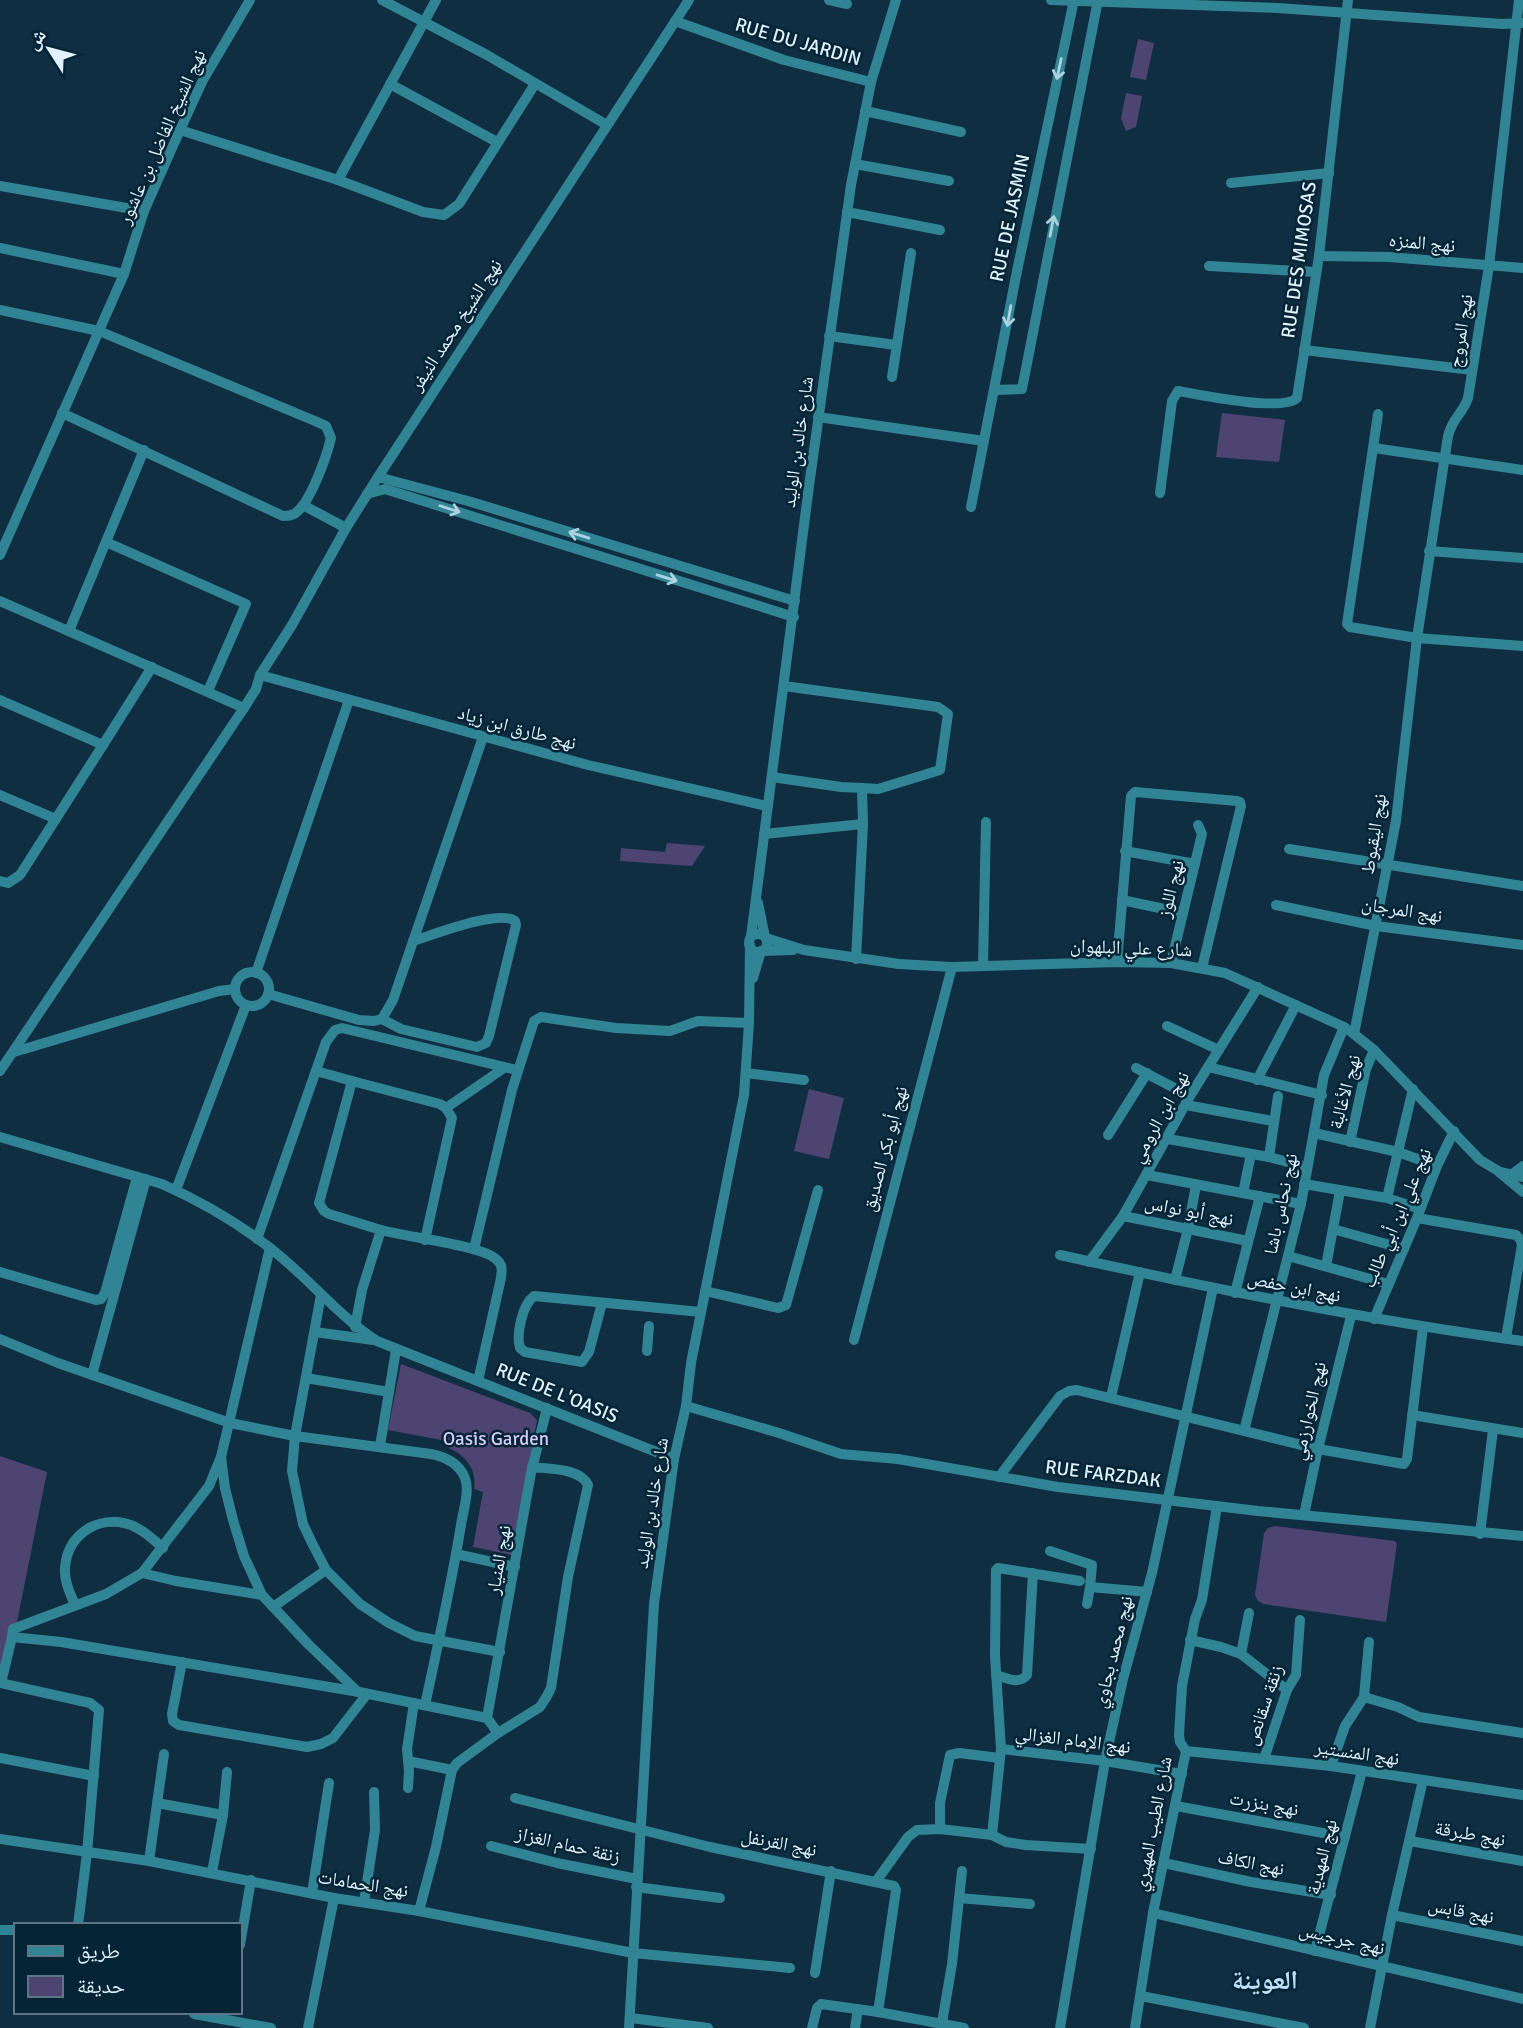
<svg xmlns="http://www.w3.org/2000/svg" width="1523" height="2028" font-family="Signika,'Noto Naskh Arabic',sans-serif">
<rect width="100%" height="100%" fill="#102e41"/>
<g fill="#4e4471">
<path d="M1138 39 1154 43 1146 80 1130 77Z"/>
<path d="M1126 93 1142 96 1136 127 1126 131 1121 118Z"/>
<path d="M1222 413 1285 420 1279 462 1216 457Z"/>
<path d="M667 843 705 846 692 866 620 861 621 848 665 852Z"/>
<path d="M809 1089 844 1098 829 1159 794 1151Z"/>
<path d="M401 1364 530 1413 537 1420 512 1555 473 1547 483 1492 474 1489C478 1470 464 1453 446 1447L447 1441 388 1430Z"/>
<path d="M0 1456 47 1472 7 1672 0 1671Z"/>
<path d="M1275 1526 1395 1541 1397 1544 1386 1622 1264 1604 1258 1601 1255 1595 1264 1533 1268 1528Z"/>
</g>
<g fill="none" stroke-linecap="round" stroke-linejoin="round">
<g stroke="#318494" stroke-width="10">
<path d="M382 0 487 55 607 125"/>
<path d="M829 0 847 4"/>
<path d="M1051 0 1278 8 1502 24 1523 23"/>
<path d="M675 21 784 60 871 82"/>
<path d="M390 84 497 142"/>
<path d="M865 111 961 132"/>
<path d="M180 130 338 180 423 212 444 215 459 204 535 84"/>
<path d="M855 164 949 181"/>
<path d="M338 180 436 0"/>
<path d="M1231 183 1329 173"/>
<path d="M0 186 144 211"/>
<path d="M847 212 940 230"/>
<path d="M0 248 124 274"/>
<path d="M1319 256 1389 257 1523 268"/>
<path d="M1209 266 1316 272"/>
<path d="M0 310 99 331 315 421 326 426 331 438C327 455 310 505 294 514 292 515 286 516 283 516L62 413"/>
<path d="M829 336 896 345"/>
<path d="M1304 350 1472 370"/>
<path d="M892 377 911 253"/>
<path d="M995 390 1022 389 1098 0"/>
<path d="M1378 414 1347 624 1350 627 1417 638 1523 646"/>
<path d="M818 417 984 441"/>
<path d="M1374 448 1523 470"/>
<path d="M378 477 468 501 795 601"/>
<path d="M1160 493 1172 401 1178 391C1200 395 1283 412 1297 398L1319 256 1348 0"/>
<path d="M367 494 385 489 794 617"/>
<path d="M303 505 346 528"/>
<path d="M971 507 1017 271 1074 0"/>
<path d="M106 542 246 604 208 691"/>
<path d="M1429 551 1523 558"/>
<path d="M0 555 124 274 144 211 180 130 203 80 250 0"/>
<path d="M0 601 244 708"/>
<path d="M69 631 144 450"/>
<path d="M260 675 588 765 767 806"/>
<path d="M784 686 938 707 948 714 940 770 878 789 862 788"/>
<path d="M0 700 103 745 152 667"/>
<path d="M772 777 841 787 862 788 863 824 856 959"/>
<path d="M0 795 56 819"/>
<path d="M764 834 863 824"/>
<path d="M1289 849 1523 886"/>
<path d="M1125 851 1195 864"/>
<path d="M0 881 8 883 20 875 103 745"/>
<path d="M1122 900 1183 913"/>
<path d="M758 903 765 937"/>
<path d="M1276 905 1376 926 1523 945"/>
<circle cx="758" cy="943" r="9"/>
<path d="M751 937 809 486 851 185 871 82 896 0"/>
<path d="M766 938 804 950 899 964 952 967 1117 962 1171 963 1225 973 1344 1027 1354 1034 1374 1050 1480 1160 1500 1172 1523 1177"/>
<path d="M762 951 793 950"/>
<path d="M1117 962 1131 796 1135 792 1237 801 1240 802 1241 806 1202 968"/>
<path d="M1171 963 1202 834 1198 825"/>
<path d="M983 966 986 822"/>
<circle cx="252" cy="989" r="17"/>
<path d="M256 973 349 700"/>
<path d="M753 978 761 951"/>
<path d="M268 994 359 1020 374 1021 382 1019 393 1000 483 737"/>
<path d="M382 1019 401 1029 477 1047 486 1043 489 1036 516 925 515 921C499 909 433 935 413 941"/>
<path d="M1167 1026 1219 1050"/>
<path d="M1354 1034 1396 821 1417 638 1448 436C1453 416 1463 414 1468 398L1489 266 1519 0"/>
<path d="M14 1052 219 991 235 989"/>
<path d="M1208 1067 1322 1095"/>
<path d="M1136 1068 1190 1096"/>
<path d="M0 1071 244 708 256 689 260 675 292 625 346 528 378 477 689 0"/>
<path d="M316 1071 352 1081"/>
<path d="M746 1073 804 1080"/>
<path d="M1257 1080 1296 1005"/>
<path d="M1186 1105 1273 1121"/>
<path d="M446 1108 504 1068"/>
<path d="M1314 1133 1398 1152 1437 1166"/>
<path d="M1108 1135 1147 1073"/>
<path d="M0 1137 162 1184C200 1201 238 1223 270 1248 308 1277 337 1315 377 1341L674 1459"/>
<path d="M1168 1139 1269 1157 1307 1167"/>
<path d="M1350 1142 1366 1069 1374 1050"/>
<path d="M1269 1157 1278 1096"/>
<path d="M1500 1173 1523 1192"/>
<path d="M1147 1175 1301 1204"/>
<path d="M1511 1175 1523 1166"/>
<path d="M1304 1184 1387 1198 1420 1209"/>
<path d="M176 1190 246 1005"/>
<path d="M1243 1193 1251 1154"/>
<path d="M1387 1198 1413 1089"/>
<path d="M1123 1216 1248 1241"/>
<path d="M1417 1218 1516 1235 1520 1239 1522 1245 1506 1338"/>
<path d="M1333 1229 1404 1249"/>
<path d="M257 1239 326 1042 335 1030 342 1028 517 1070"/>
<path d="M425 1240 452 1118 446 1108 440 1104 352 1081 319 1203 324 1211 329 1214C346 1219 364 1225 381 1230 406 1237 480 1245 496 1259 503 1265 502 1269 501 1278L478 1381"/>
<path d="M270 1248 221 1457 225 1488 233 1520 244 1556 262 1595 308 1644 358 1692"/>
<path d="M474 1249 512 1090 534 1021 541 1017 616 1028 670 1031 698 1021 749 1023"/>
<path d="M1060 1255C1213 1289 1367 1320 1523 1341"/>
<path d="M1288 1256 1388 1284"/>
<path d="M1089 1262 1123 1216 1190 1096 1258 987"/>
<path d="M1326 1266 1340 1191"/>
<path d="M0 1272 96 1300 101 1299 105 1293 137 1177"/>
<path d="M1175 1280 1188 1229 1196 1185"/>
<path d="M705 1291 778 1308 786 1305 818 1190"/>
<path d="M1235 1293 1260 1196"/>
<path d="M321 1295 295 1436 292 1471 303 1524 312 1543 326 1570 360 1604 389 1623 415 1636 500 1652"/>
<path d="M602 1303 589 1352 582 1362 525 1352 520 1348C516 1335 522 1305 534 1296L701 1312"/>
<path d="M1374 1319 1417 1218 1437 1166 1454 1131"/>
<path d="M355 1327 362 1290 381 1230"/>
<path d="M315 1332 373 1340"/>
<path d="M0 1339 58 1363 230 1423 295 1436 431 1454C446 1457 459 1463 465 1478 470 1491 463 1511 461 1525 451 1586 438 1645 425 1705"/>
<path d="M854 1340 952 967"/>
<path d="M647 1351 649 1326"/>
<path d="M92 1375 146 1179"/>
<path d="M306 1378 389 1392"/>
<path d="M1111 1397 1140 1272"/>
<path d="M686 1406 779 1433 841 1454 898 1459 1058 1487 1258 1511 1523 1536"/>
<path d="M1412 1415 1523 1433"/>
<path d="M1244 1431 1301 1204 1324 1075 1344 1027"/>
<path d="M380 1446 396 1350"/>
<path d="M999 1477 1060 1396 1069 1391 1077 1390 1318 1449 1404 1464 1407 1459 1423 1327"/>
<path d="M1304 1515 1318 1449 1351 1316"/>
<path d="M1480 1534 1493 1430"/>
<path d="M1050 1551 1092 1565 1090 1587 1147 1592"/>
<path d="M456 1554 515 1567"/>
<path d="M142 1573 176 1581 262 1595"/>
<path d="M1087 1604 1090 1587"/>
<path d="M75 1605C70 1593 64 1581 65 1568 67 1531 105 1511 137 1528 147 1533 155 1541 163 1548"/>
<path d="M273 1607 326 1570"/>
<path d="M12 1637 13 1629 106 1594 142 1573 209 1486 221 1457"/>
<path d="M1190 1640 1221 1647 1241 1654 1287 1690"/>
<path d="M1241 1654 1249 1613"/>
<path d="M182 1662 172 1714 173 1721 179 1725 307 1747 321 1744 333 1738 367 1694"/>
<path d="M996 1675C1007 1678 1019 1685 1027 1675L1033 1573"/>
<path d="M0 1683 90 1703 99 1710 87 1853 78 1925"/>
<path d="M1 1683 12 1637 61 1642 359 1692 487 1718 498 1733"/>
<path d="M1364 1697 1398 1707 1419 1717 1523 1733"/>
<path d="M487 1718 531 1473 547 1408"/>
<path d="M1001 1749 1105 1761 1182 1774"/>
<path d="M1186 1751 1331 1766 1523 1795"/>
<path d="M0 1758 94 1776"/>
<path d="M1264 1759 1287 1690 1296 1675 1300 1620"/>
<path d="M408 1761 452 1770"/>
<path d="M1331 1766 1345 1726 1364 1697 1369 1642"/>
<path d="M408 1788 409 1771 407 1749 414 1703"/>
<path d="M515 1798 710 1847 894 1886 896 1890 878 2012"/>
<path d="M157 1803 223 1815"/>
<path d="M1176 1806 1345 1837"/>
<path d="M940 1829V1803L950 1755 959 1753 1000 1758"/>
<path d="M992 1835 1001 1749 995 1655 996 1570 998 1568 1080 1581"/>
<path d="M0 1839 149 1861 334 1898 419 1911 633 1953 790 1968"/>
<path d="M1410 1841 1523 1861"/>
<path d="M491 1846 557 1863 637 1879"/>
<path d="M149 1861 164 1754"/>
<path d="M1164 1863 1251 1882 1331 1895"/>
<path d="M212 1872 223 1815 227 1772"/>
<path d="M877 1880 908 1837 917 1830 940 1829 992 1835 1006 1842 1026 1845 1091 1849"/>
<path d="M636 1887 720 1898"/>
<path d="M312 1893 329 1783"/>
<path d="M959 1898 1030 1904"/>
<path d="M364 1902 375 1830 374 1792"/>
<path d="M419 1911 436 1847 452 1770 457 1763 498 1733 540 1707 547 1696 551 1688 568 1577 588 1485C580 1468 549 1469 532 1467"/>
<path d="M1153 1913 1523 1999"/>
<path d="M1392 1915 1523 1941"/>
<path d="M0 1930H16"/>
<path d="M240 1945 251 1880"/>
<path d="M1315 1951 1362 1771"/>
<path d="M815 1973 831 1871"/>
<path d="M1141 1996 1304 2028"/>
<path d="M194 2014 271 2028"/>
<path d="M631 2018 708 2028"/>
<path d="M942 2023 952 1964 962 1871"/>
<path d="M308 2028 334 1898"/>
<path d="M629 2028 654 1604 674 1459 686 1406 691 1363 744 1095 749 1023 750 945"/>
<path d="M812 2028 817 2008 821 2004 878 2012 964 2028"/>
<path d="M855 2028 858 2009"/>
<path d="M1060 2028 1105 1761 1123 1679 1152 1573 1213 1288"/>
<path d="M1135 2028 1153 1913 1186 1751 1180 1742 1179 1735 1182 1686 1195 1619 1202 1600 1217 1506"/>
<path d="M1370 2028 1392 1915 1423 1780"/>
</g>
</g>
<defs><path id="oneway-shaft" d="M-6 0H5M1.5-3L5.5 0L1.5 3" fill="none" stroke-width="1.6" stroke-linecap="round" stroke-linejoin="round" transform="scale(1.75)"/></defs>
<g stroke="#acd1df">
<use href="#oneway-shaft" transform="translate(1059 69) rotate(102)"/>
<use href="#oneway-shaft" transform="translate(1052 226) rotate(-79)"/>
<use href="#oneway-shaft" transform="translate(1009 316) rotate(100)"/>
<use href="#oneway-shaft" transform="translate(450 509) rotate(18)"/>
<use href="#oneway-shaft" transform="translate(579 535) rotate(-163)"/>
<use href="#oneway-shaft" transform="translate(667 578) rotate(17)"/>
</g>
<g text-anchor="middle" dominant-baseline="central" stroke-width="5" stroke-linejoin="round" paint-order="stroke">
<g font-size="19" fill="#e1f2ff" stroke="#052436">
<text transform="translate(798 42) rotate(16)">RUE DU JARDIN</text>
<text transform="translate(162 137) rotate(-66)">نهج الشيخ الفاضل بن عاشور</text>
<text transform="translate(1010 218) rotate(-78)">RUE DE JASMIN</text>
<text transform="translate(1422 243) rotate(5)">نهج المنزه</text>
<text transform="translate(1299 260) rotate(-82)">RUE DES MIMOSAS</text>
<text transform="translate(456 325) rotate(-57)">نهج الشيخ محمد النيفر</text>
<text transform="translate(1461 331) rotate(-81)">نهج المروج</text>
<text transform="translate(798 442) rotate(-82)">شارع خالد بن الوليد</text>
<text transform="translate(517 728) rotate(15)">نهج طارق ابن زياد</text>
<text transform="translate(1374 834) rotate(-81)">نهج اليقبوط</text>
<text transform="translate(1171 889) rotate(-76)">نهج اللوز</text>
<text transform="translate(1402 910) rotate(9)">نهج المرجان</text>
<text transform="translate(1131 948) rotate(2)">شارع علي البلهوان</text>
<text transform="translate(1345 1092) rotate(-75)">نهج الأغالبة</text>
<text transform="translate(1160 1117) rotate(-61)">نهج ابن الرومي</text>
<text transform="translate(885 1149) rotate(-75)">نهج أبو بكر الصديق</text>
<text transform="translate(1281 1204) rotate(-78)">نهج نحاس باشا</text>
<text transform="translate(1189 1211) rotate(11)">نهج أبو نواس</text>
<text transform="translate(1397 1218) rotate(-67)">نهج علي ابن أبي طالب</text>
<text transform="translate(1294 1287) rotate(11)">نهج ابن حفص</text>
<text transform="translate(557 1393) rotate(22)">RUE DE L'OASIS</text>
<text transform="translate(1309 1411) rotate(-77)">نهج الخوارزمي</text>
<text transform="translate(1103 1474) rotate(7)">RUE FARZDAK</text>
<text transform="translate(652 1503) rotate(-81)">شارع خالد بن الوليد</text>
<text transform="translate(499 1560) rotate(-80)">نهج المنيار</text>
<text transform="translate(1113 1652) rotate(-76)">نهج محمد بجاوي</text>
<text transform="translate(1264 1705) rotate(-71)">زنقة سقانص</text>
<text transform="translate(1073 1740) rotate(7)">نهج الإمام الغزالي</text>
<text transform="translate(1357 1753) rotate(8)">نهج المنستير</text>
<text transform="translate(1264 1804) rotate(10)">نهج بنزرت</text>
<text transform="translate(1153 1824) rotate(-79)">شارع الطيب المهيري</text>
<text transform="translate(1470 1834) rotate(10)">نهج طبرقة</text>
<text transform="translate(779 1843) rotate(11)">نهج القرنفل</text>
<text transform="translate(568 1845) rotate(13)">زنقة حمام الغزاز</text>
<text transform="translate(1322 1857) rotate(-76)">نهج المهدية</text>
<text transform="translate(1251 1863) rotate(11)">نهج الكاف</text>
<text transform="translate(363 1884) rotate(9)">نهج الحمامات</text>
<text transform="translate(1461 1911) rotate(11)">نهج قابس</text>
<text transform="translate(1342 1939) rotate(13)">نهج جرجيس</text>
</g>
<g font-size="19" fill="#d5cdf9" stroke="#052436">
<text x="496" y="1439">Oasis Garden</text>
</g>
<g font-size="26" font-weight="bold" fill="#bde0f8" stroke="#052436">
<text x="1265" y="1981">العوينة</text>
</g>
</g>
<rect x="14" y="1923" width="228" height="91" fill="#052436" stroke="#5d7686" stroke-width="2"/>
<rect x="28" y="1946" width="35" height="10" fill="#318494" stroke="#5d7686" stroke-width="2"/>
<text x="77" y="1958" font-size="21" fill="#e1f2ff">طريق</text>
<rect x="28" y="1976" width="35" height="21" fill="#4e4471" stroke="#5d7686" stroke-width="2"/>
<text x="77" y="1993" font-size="21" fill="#e1f2ff">حديقة</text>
<g transform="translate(49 49) rotate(306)" stroke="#052436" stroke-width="5" paint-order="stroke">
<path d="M0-5L12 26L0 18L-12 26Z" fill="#e1f2ff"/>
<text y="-10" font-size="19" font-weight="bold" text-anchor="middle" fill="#e1f2ff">ش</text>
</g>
</svg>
